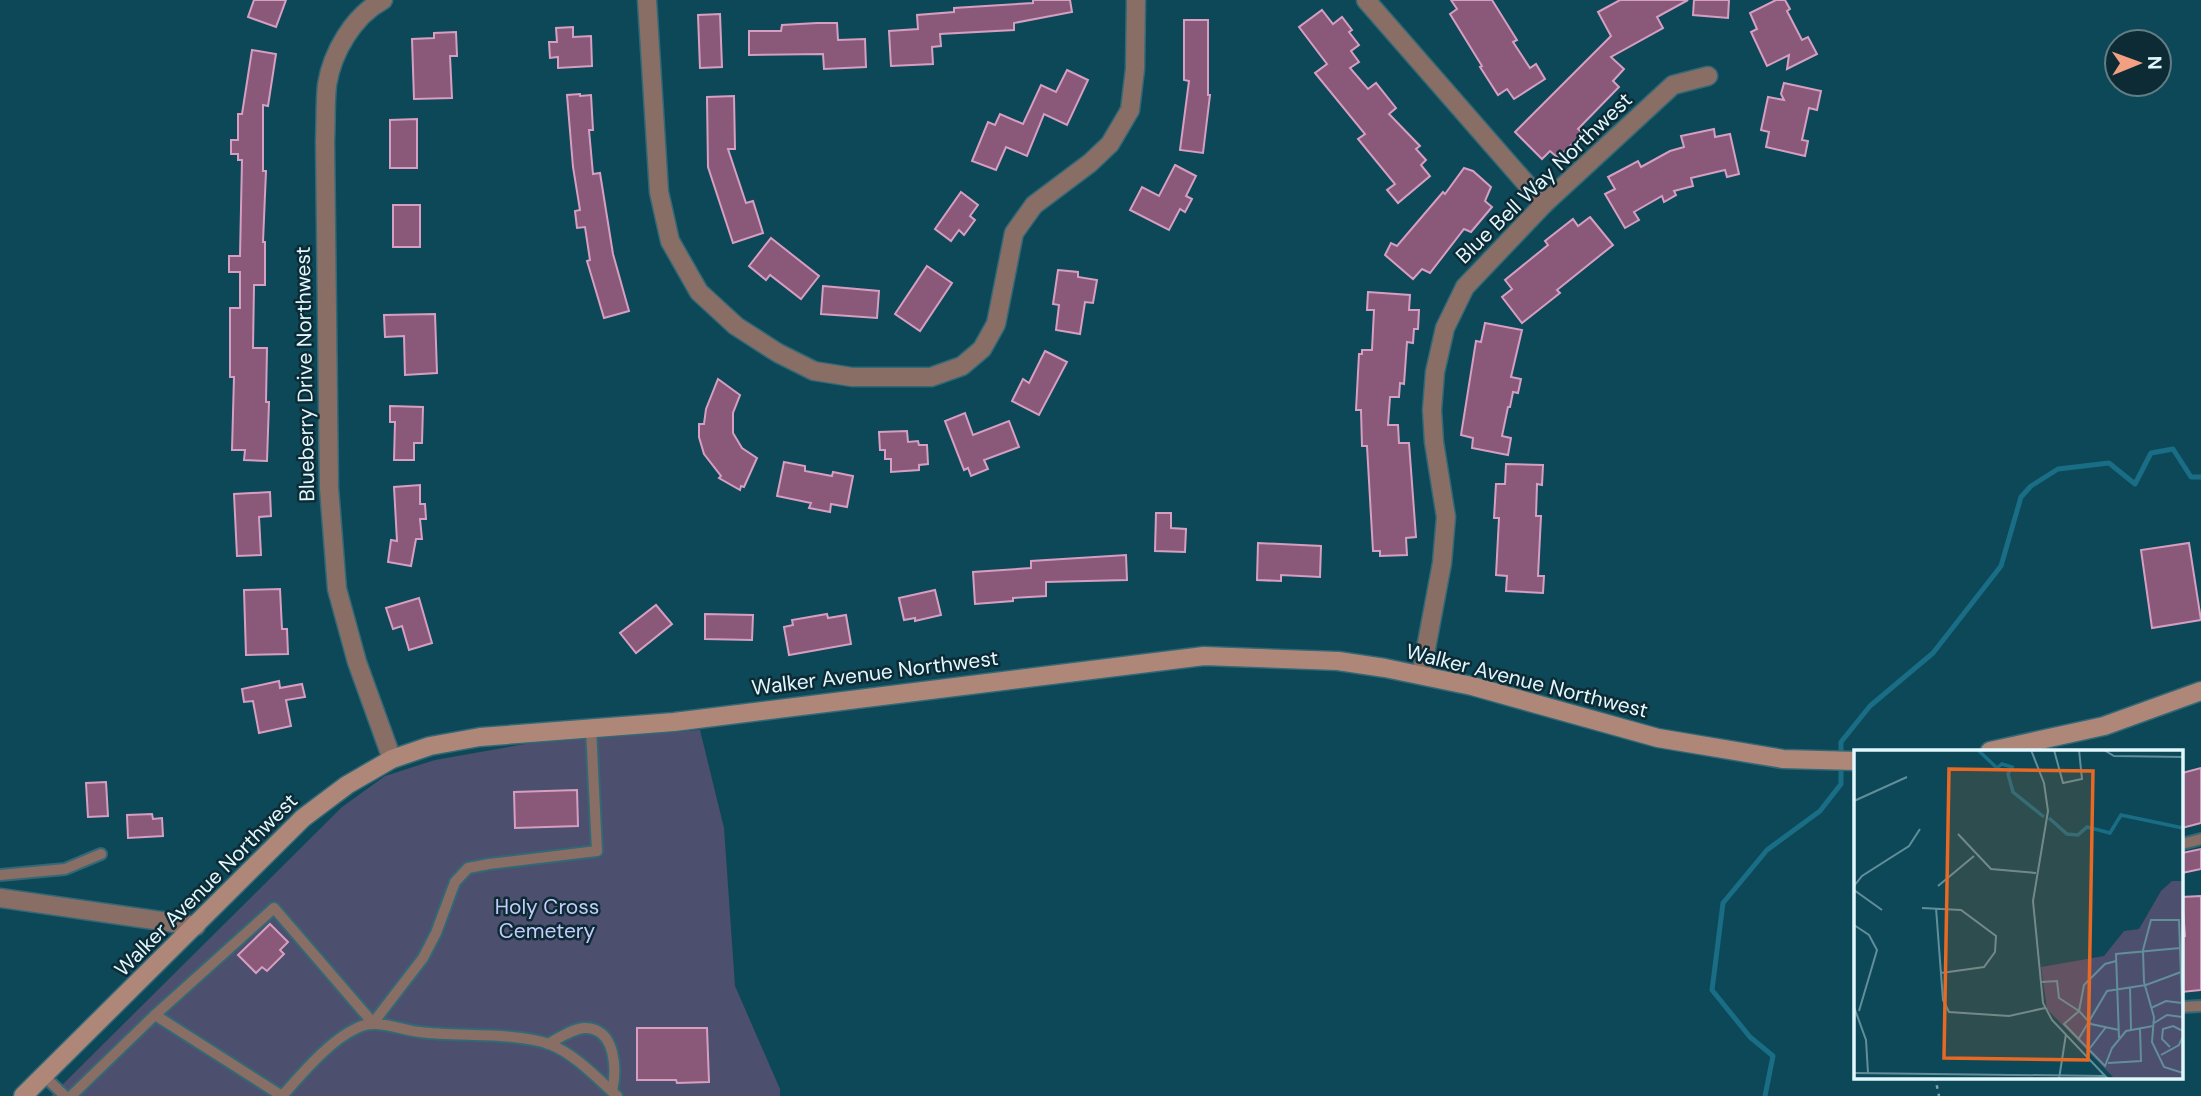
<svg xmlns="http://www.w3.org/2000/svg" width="2201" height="1096" font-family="'DM Sans',sans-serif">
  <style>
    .green { fill: #4d4f6e }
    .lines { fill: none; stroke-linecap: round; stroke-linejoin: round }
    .stream { stroke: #196d84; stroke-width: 5 }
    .building { fill: #8a5878; stroke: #d69fc1; stroke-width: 2 }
    .service-casing { stroke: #336876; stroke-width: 14 }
    .minor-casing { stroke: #336876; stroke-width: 21 }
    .tertiary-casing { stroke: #336876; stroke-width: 21 }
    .secondary-casing { stroke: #336876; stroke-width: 21 }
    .path { stroke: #7da4af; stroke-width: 2.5; stroke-dasharray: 3.5 5; stroke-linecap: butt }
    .service { stroke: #886e65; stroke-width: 10 }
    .minor { stroke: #886e65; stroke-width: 18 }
    .tertiary { stroke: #886e65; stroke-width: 18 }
    .secondary { stroke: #af8778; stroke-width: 18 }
    .labels { text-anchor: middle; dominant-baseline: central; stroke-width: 5; stroke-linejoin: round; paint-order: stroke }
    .street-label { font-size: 21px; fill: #e2f7fe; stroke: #0d2b35 }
    .park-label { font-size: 21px; fill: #c7cbfc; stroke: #0d2b35 }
    .inset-river { fill: none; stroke: #196d84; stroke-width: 3.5 }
    .inset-road { fill: none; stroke: #628e9a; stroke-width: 2 }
    .view { fill: #e76924; fill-opacity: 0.15; stroke: #e76924; stroke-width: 3.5 }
    .inset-edge { fill: none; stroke: #e2f7fe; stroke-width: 3.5 }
  </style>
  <rect width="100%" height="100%" fill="#0d4858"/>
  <polygon class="green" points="700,730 724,828 735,986 780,1089 780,1096 51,1096 342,807 385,776 435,760 536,742"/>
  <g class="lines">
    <polyline class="stream" points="1765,1096 1773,1056 1750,1037 1712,990 1723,903 1767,850 1820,811 1841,784 1841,742 1870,706 1933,653 2001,566 2021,497 2031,486 2058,469 2109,463 2135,484 2151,453 2173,449 2191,477 2201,477"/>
  </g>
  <g class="building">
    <polygon points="254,0 286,0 276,27 248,17"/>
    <polygon points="1033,0 1070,0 1072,12 1014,23 1014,30 940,34 941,46 932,47 933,64 891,66 889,31 918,29 917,15 954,12 954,8 1033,3"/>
    <polygon points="1451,0 1492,0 1517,40 1513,42 1530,68 1536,64 1545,79 1514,99 1507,89 1498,95 1480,67 1482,66 1450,14 1457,9"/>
    <polygon points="1620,0 1688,0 1657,17 1663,28 1611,57 1624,69 1613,81 1619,87 1578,129 1583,133 1558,158 1550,151 1542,159 1515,132 1611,36 1598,12"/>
    <polygon points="1694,0 1729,0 1728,18 1693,15"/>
    <polygon points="1776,0 1785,0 1790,9 1787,11 1802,40 1808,37 1817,54 1787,69 1789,55 1767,66 1751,32 1757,29 1750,13"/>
    <polygon points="1322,10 1333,24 1342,17 1352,30 1349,32 1359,45 1351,51 1359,62 1350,68 1368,89 1376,83 1396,108 1389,114 1420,146 1416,149 1426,160 1421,165 1430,176 1398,203 1387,190 1395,184 1358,139 1365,134 1315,73 1327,64 1299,27"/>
    <polygon points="720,14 722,67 700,68 698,15"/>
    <polygon points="1184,20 1208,20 1208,95 1210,95 1203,153 1180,150 1189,81 1184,80"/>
    <polygon points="817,23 837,23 838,40 865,39 866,67 824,69 823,54 749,55 749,31 781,31 782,25"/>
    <polygon points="573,27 573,37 591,36 592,66 558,68 558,57 550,58 549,42 557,42 556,28"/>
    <polygon points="456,32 457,56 450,56 452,98 414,99 412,39 434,38 434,33"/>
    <polygon points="252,50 276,54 268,106 263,105 263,171 266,171 263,242 265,242 265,285 254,285 253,348 267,348 266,402 269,402 267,461 244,460 245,450 232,450 234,377 230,377 230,308 240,308 240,272 229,272 229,256 240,256 242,160 238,160 238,154 231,154 231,140 238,140 238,114 242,114"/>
    <polygon points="1067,70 1088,80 1067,125 1044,114 1027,156 1006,147 996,170 972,161 988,122 995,125 1000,114 1023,124 1041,85 1056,92"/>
    <polygon points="1784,83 1821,91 1817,110 1809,108 1802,140 1808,141 1805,156 1766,147 1769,132 1761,130 1768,97 1784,100 1781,94"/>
    <polygon points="580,94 580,96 591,95 593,130 589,130 593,174 600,173 613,254 629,311 604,318 587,261 590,260 585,227 577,228 575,211 580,210 573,167 567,95"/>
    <polygon points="734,96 735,149 728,149 746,203 753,201 763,233 733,243 708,167 707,97"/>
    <polygon points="417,119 417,168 390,168 390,120"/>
    <polygon points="1714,129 1715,137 1730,134 1739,174 1727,177 1725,170 1691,178 1693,186 1674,191 1676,195 1664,202 1662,196 1634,212 1639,220 1625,228 1605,194 1615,189 1608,177 1638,161 1641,167 1670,151 1684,147 1681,136"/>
    <polygon points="1175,165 1196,176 1186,196 1192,199 1185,212 1180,209 1169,230 1130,210 1142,187 1159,196"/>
    <polygon points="1464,168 1473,171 1491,187 1485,201 1492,207 1471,232 1464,229 1430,273 1422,269 1413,279 1385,255 1391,243 1397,246 1443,192 1445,194"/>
    <polygon points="961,192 978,205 970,216 975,220 964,235 959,230 951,241 935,229"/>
    <rect x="393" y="205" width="27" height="42"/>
    <polygon points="1590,217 1613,245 1557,290 1560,293 1522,323 1502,297 1512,289 1505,280 1548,245 1545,241 1573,219 1578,226"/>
    <polygon points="771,238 819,276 801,299 770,275 766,280 749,266"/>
    <polygon points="927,266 952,283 920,331 895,314"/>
    <polygon points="1058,270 1078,272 1078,277 1097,280 1093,303 1085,302 1080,334 1056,330 1059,305 1053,304"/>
    <polygon points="823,286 879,291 877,318 821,314"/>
    <polygon points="1368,292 1410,295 1409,310 1419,310 1418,329 1414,329 1413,343 1407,342 1404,384 1400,383 1399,397 1390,397 1388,425 1398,425 1399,443 1409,443 1416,537 1406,538 1407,555 1380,556 1380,551 1373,551 1367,446 1362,446 1361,410 1356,410 1359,354 1362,354 1362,350 1372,350 1374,310 1367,310"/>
    <polygon points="435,314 437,373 405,375 404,336 385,337 384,315"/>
    <polygon points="1485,323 1522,330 1511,377 1521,379 1518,393 1513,392 1510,407 1508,407 1502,436 1511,438 1508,455 1472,448 1473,438 1461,435 1476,341 1481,342"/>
    <polygon points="1045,351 1067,362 1039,415 1012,401 1023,379 1029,383"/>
    <polygon points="718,379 740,395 733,413 733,433 742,448 757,458 744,487 741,486 740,490 719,478 721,476 704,454 699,437 699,424 704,424 706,409"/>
    <polygon points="390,406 423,407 422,443 414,443 414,460 394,460 395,422 390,422"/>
    <polygon points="965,413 973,435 1009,421 1019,447 984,460 988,469 971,476 968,468 964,470 945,421"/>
    <polygon points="907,431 908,442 918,441 919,445 927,445 928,464 919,465 919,470 891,472 891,459 885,459 885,450 880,450 879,432"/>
    <polygon points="784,462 805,466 805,471 832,476 833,472 853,476 847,507 831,504 830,512 809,508 811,503 777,496"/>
    <polygon points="1506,464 1543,465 1542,485 1537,484 1536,516 1541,516 1538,576 1544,576 1543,593 1506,591 1507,576 1496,575 1499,518 1494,518 1496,484 1505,484"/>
    <polygon points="420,485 420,504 425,504 426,519 420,519 422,539 416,539 411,566 388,562 391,540 397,541 394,487"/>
    <polygon points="270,492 271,516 259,517 261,555 237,556 234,494"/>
    <polygon points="1156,513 1171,513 1171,528 1186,529 1185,552 1155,551"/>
    <polygon points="1258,543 1321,546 1320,577 1281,575 1281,581 1257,580"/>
    <polygon points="2189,543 2201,620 2152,628 2141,550"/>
    <polygon points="1126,555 1127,580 1046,582 1046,596 1013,598 1013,601 975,604 973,572 1031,568 1031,561"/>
    <polygon points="280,589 282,629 287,629 288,654 246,655 244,590"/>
    <polygon points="935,590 941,615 915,621 915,618 904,620 899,598"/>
    <polygon points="419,598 432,643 409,650 402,626 393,629 386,608"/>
    <polygon points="656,605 672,624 636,653 620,633"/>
    <polygon points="705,614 753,615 752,640 705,639"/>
    <polygon points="827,614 828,618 846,615 851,644 789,655 784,627 793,625 792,620"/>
    <polygon points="279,681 280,688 302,684 305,697 286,700 291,726 259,733 253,701 244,702 242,689"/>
    <polygon points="2201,768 2201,823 2182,828 2182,773"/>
    <polygon points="106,782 108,816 88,817 86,783"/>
    <polygon points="577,790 578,826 515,828 514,792"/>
    <polygon points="152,814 153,819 162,818 163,836 128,838 127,815"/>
    <polygon points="2201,849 2201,869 2182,873 2182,853"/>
    <polygon points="2201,896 2201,990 2182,992 2182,937 2185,936 2182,897"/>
    <polygon points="270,924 288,942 280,950 284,954 267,971 262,967 256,973 238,955"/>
    <polygon points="637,1028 707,1028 709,1082 677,1083 676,1080 637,1080"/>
  </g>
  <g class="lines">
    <g class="service-casing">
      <g id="service">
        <polyline points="2182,844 2201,839"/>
        <polyline points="0,875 65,869 101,854"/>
        <polyline points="2182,1007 2201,1006"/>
        <path d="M155 1015 282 1096C302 1074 330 1040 357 1028 377 1018 400 1030 420 1032 457 1037 516 1032 549 1044 575 1054 597 1078 617 1096"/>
        <path d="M548 1044C559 1038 572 1029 584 1028 616 1027 617 1070 612 1091"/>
        <polyline points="44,1076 65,1096"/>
        <polyline points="71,1096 155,1015 274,908 373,1023 423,958 436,933 455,882 468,868 489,864 597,851 591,728"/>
      </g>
    </g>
    <g class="minor-casing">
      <g id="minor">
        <path d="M383 0C353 16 332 53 327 85 325 103 326 123 325 141L329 488 337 589 357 662 392 759"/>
        <polyline points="647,0 659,192 670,241 699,292 736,326 778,353 814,371 852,377 931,377 962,366 982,349 996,324 1014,233 1034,205 1090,163 1110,144 1130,110 1135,69 1136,0"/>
        <polyline points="1366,0 1544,204"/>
        <polyline points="1421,675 1442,563 1446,517 1434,442 1432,410 1435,372 1445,328 1465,287 1544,204 1673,85 1708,76"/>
      </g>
    </g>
    <g class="tertiary-casing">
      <polyline id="tertiary" points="0,898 196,926"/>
    </g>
    <g class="secondary-casing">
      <g id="secondary">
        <polyline points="1990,751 2104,726 2201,691"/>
        <polyline points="23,1096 303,818 347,785 392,759 430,746 480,737 674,722 1204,656 1338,661 1385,668 1472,686 1658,738 1783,759 1856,761"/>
      </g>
    </g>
    <polyline class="path" points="1935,1077 1939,1096"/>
    <use href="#service" class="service"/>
    <use href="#minor" class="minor"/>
    <use href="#tertiary" class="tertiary"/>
    <use href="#secondary" class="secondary"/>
  </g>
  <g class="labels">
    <g class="street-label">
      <text transform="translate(1544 178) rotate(-44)">Blue Bell Way Northwest</text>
      <text transform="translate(305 374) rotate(-91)">Blueberry Drive Northwest</text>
      <text transform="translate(875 673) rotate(-7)">Walker Avenue Northwest</text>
      <text transform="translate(1527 681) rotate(14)">Walker Avenue Northwest</text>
      <text transform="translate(206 885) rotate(-45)">Walker Avenue Northwest</text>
    </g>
    <g class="park-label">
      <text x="547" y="907">Holy Cross<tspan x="547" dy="24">Cemetery</tspan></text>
    </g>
  </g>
  <g transform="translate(1854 750)">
    <rect width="329" height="329" fill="#0d4858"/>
    <path d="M318 131H329V327H259L193 259 187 217 250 206 270 181 285 179 307 141Z" fill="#4d4f6e"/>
    <path class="inset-river" d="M124 0 143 18 148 14 158 17 154 24 159 42 190 67M195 68 213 84 224 85 233 77 256 83 267 65 329 78"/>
    <path class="inset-road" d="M177 0 190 33 194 61 179 151 189 253 198 270 254 329M200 0 209 33 228 29 225 0M250 0 260 6 329 7M0 51 53 27M104 84 137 119 182 123M0 136 8 126 55 96 66 79M84 136 120 106M0 140 28 160M68 158 107 160 142 186 141 202 130 217 87 223M82 158 89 250 95 262 155 266 191 258M0 175 15 185 23 200 5 261M262 211 251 214 230 235 225 261 237 274 265 280M187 232 203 231 205 248 225 261 210 274 251 316 258 298 272 281 299 276M276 237 277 279M0 257 12 290 14 323M297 258 312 251 328 253M300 273 313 265 328 267M329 283 325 170H297L289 200 290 232 300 267 298 292 310 317 329 323M265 288 262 204 326 198M224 290 253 241 292 235 327 222M316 297 308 289 309 279 319 276 329 281M233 302 252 277M307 305 325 295 329 286M254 313 287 311 286 279M0 323 252 326M205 329 212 284"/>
    <path class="view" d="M95 19 239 21 234 310 90 308Z"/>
    <rect width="329" height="329" class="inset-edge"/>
  </g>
  <g transform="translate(2138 63) rotate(89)"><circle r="33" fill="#0d2b35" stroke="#627d85" stroke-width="2"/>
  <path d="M0-5L12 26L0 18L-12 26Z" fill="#f2a081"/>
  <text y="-10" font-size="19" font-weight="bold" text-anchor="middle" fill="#e2f7fe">N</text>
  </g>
</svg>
